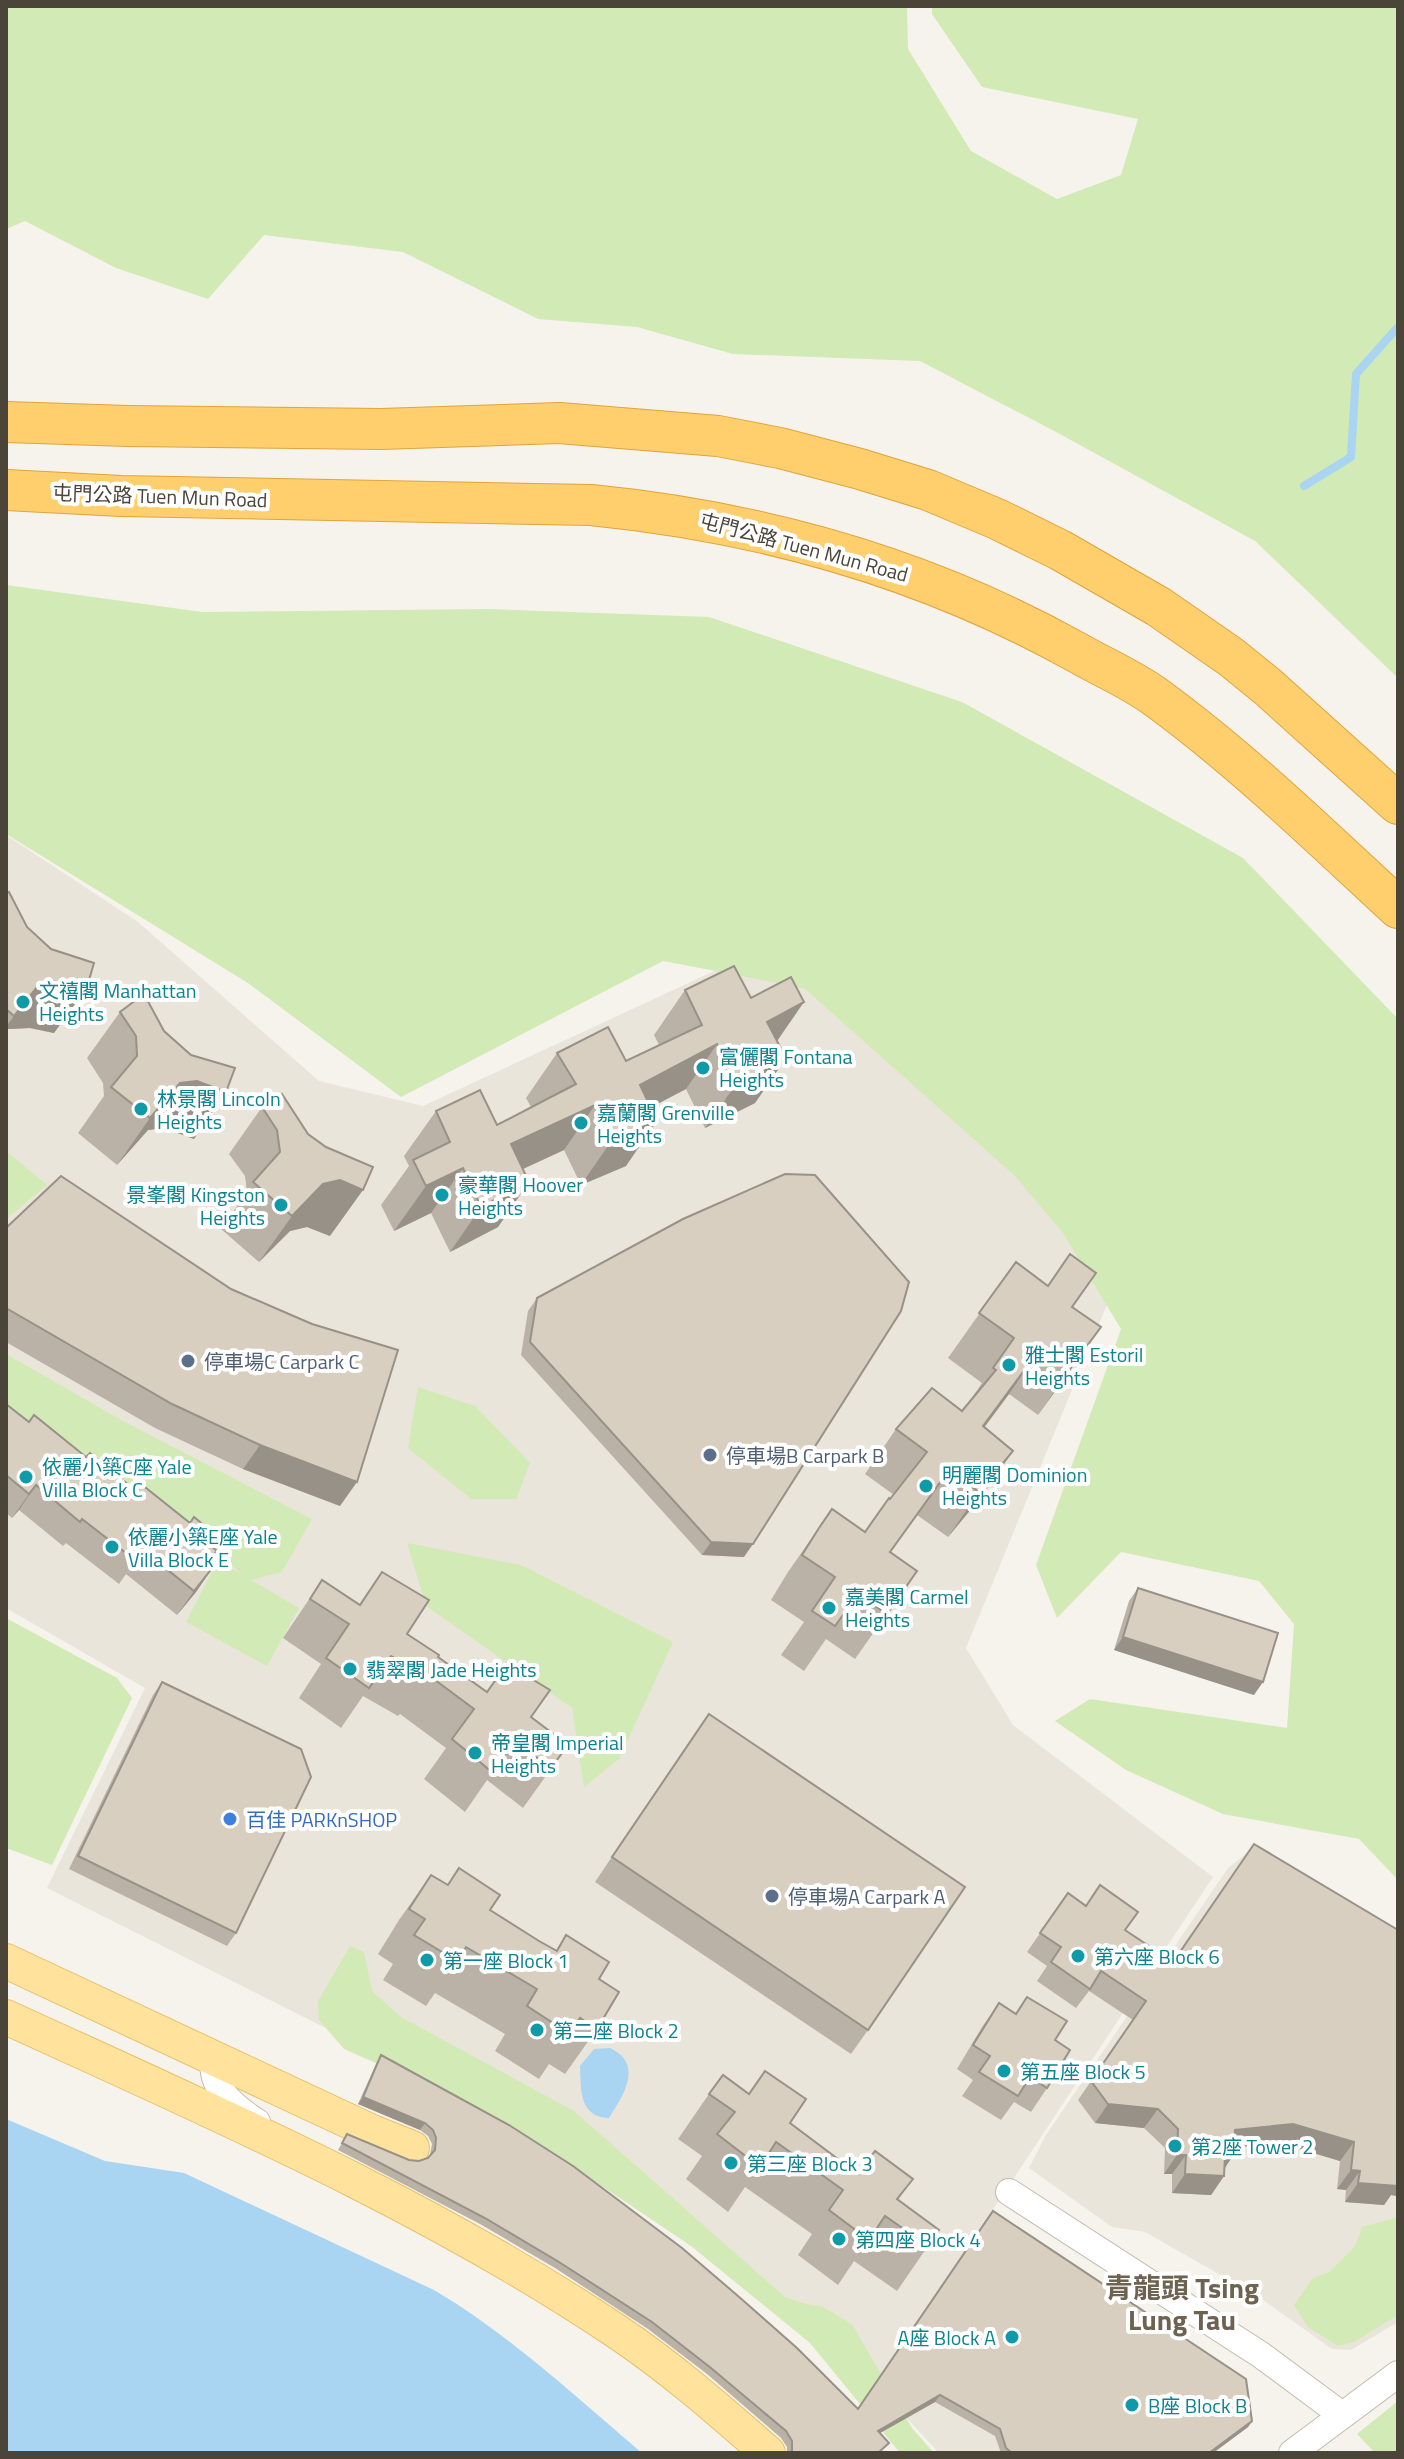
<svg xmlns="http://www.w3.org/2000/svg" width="1404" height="2459" font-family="'Titillium Web','Noto Sans TC',sans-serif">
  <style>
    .residential { fill: #eae5da }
    .green { fill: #d2eab5 }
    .water { fill: #a9d4f2 }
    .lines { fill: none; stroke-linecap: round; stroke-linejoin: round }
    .stream { stroke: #a9d4f2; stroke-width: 8 }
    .minor-casing { stroke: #c2bbae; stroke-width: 28 }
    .major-casing { stroke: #e6c16a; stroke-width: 36 }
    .highway-casing { stroke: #e0a43c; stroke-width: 42 }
    .minor { stroke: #fff; stroke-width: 26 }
    .major { stroke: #ffe39c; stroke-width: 34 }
    .highway { stroke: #ffcf6e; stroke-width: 40 }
    .wall { fill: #bab2a6 }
    .shaded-wall { fill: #979187 }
    .building { fill: #d8cfc1; stroke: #979187; stroke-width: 2 }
    .culture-dot { fill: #0f9aa8; stroke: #fff; stroke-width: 3 }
    .service-dot { fill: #5c6f8a; stroke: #fff; stroke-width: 3 }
    .shop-dot { fill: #3f7fe0; stroke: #fff; stroke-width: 3 }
    .labels { text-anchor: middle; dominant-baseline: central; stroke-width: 8; stroke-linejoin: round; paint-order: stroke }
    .street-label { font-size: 20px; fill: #4b4439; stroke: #fff }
    .culture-label { font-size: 20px; fill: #0d838f; stroke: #fff; text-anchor: start }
    .service-label { font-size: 20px; fill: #4e5e75; stroke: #fff; text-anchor: start }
    .shop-label { font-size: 20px; fill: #366cbe; stroke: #fff; text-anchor: start }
    .district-label { font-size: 28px; font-weight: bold; fill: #6e6250; stroke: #fff }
  </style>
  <rect width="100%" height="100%" fill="#f6f3ec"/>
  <g class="residential">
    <polygon points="6,835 138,922 319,1081 423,1106 777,942 1138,1229 966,1648 1013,1725 1213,1877 988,2217 1241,2385 1248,2427 1213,2453 939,2453 876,2385 804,2323 521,2126 47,1888 145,1688 6,1608"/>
    <polygon points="1252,1849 1398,1935 1398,2322 1351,2350 1332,2349 1256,2295 1145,2232 1112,2227 1029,2168 1046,2135 1228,1868"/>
  </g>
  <g class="green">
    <polygon points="6,6 907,6 908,49 971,151 1057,199 1121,175 1138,119 982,87 932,14 932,6 1398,6 1398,678 1255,541 1058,433 920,361 733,354 637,327 538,319 403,252 264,235 208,299 116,268 25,221 6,229"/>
    <polygon points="6,585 202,612 488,609 709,617 962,702 1243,858 1398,1019 1398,1880 1359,1839 1223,1814 1126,1770 1055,1721 1090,1699 1287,1728 1294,1624 1259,1581 1121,1552 1057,1618 1036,1565 1121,1329 1063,1233 1015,1176 804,988 663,961 401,1097 248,983 6,834"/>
    <polygon points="6,1151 47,1185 6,1219"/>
    <polygon points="6,1354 123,1421 312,1519 282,1572 251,1580 299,1608 267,1666 186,1622 217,1562 242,1574 186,1529 6,1415"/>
    <polygon points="418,1387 475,1406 530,1463 516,1499 471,1499 408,1448"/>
    <polygon points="407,1543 521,1565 673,1642 619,1759 584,1787 572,1708 426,1606"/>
    <polygon points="6,1618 117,1678 132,1698 52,1865 6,1848"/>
    <polygon points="350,1946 364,1952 372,1991 401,2017 574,2111 785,2297 806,2304 821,2306 852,2324 912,2428 934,2453 900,2453 810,2343 691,2246 578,2170 417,2081 344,2049 319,2020 318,2001"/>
    <polygon points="1398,2217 1398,2315 1354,2342 1338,2346 1308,2327 1294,2305 1313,2278 1329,2272 1355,2246 1362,2227"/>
    <polygon points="1398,2401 1398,2453 1375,2453 1357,2434"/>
  </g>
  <g class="water">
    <path d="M610 2048C644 2064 624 2095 609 2118 579 2117 581 2090 580 2066L594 2049Z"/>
    <path d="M6 2119 105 2161 184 2173 434 2290C510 2335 575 2396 642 2453H6Z"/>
  </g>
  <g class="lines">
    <polyline class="stream" points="1304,486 1351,457 1356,374 1398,327"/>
    <g class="minor-casing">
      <g id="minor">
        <path d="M214 2057C209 2088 234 2107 257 2122"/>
        <polyline points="1009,2192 1261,2355 1342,2415"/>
        <polyline points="1292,2453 1398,2374"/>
      </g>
    </g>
    <g class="major-casing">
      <g id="major">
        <polyline points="6,1961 372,2132 412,2148"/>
        <path d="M6 2017C213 2112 427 2204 616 2331 670 2367 720 2411 768 2453"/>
      </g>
    </g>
    <g class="highway-casing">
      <g id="highway">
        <polyline points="6,422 128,426 381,429 559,423 718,436 780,448 860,469 928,490 997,519 1060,550 1159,607 1231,657 1268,687 1398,804"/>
        <path d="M6 490 121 496 591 505C763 522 926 568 1078 653 1104 668 1133 680 1157 698 1243 761 1320 836 1398 908"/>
      </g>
    </g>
    <use href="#minor" class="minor"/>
    <use href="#major" class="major"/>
    <use href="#highway" class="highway"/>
  </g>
  <g class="wall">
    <polygon points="6,894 27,927 87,987 54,1033 30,1028 8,1029 6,1032"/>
    <polygon points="685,990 751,998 777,1041 786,1058 755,1103 705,1128 686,1089 651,1107 626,1166 581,1185 564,1150 523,1169 529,1182 498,1227 450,1252 431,1213 394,1231 381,1205 409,1166 404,1156 436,1111 497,1125 531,1107 526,1098 557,1053 626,1061 659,1045 654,1035"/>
    <polygon points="120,1012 164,1031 226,1092 194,1139 164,1128 148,1130 117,1165 78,1133 104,1096 103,1083 87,1058"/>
    <polygon points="262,1107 308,1134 330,1236 307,1227 290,1231 259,1262 221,1229 247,1192 245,1176 229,1154"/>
    <polygon points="6,1228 340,1506 243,1469 155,1428 6,1342"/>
    <polygon points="1016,1262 1048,1286 1096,1273 1073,1307 1069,1372 1038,1415 1009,1394 984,1427 982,1496 948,1537 917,1515 890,1553 917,1571 855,1659 826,1639 804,1671 781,1655 804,1622 771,1600 788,1572 832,1509 865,1532 894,1495 865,1474 896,1429 962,1411 965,1408 982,1383 948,1358"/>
    <polygon points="537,1298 744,1557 702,1555 521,1355 528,1311"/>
    <polygon points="6,1404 29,1422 86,1457 136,1491 217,1551 208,1563 213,1567 196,1592 177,1615 126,1574 119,1584 66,1543 63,1546 19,1510 12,1518 6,1513"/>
    <polygon points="322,1580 407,1634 487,1692 531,1717 568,1745 523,1808 487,1780 465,1812 424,1779 446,1748 400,1714 398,1716 363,1696 341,1728 299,1698 321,1664 283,1638"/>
    <polygon points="1138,1588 1254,1695 1114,1650 1129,1601"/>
    <polygon points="162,1682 236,1933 227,1946 69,1869 153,1695"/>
    <polygon points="692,1738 868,2030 851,2054 595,1882"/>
    <polygon points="459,1868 490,1910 539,1941 556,1950 566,1935 599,1979 597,2029 565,2074 549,2064 539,2079 495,2051 505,2034 435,1993 426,2006 383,1980 393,1964 378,1954 399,1920 431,1875 447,1885"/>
    <polygon points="1068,1893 1172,1962 1398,1930 1397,2196 1391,2195 1384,2205 1345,2202 1346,2190 1337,2189 1340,2161 1280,2143 1234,2148 1224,2170 1224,2176 1211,2195 1172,2193 1172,2174 1164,2174 1165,2148 1144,2128 1095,2123 1078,2100 1133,2020 1089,1991 1076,2008 1037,1981 1047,1966 1027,1952"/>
    <polygon points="999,2003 1055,2040 1047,2088 1031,2112 1014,2102 1001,2120 962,2096 973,2080 957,2069 982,2027"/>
    <polygon points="381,2055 857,2409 993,2211 1252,2421 1248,2427 1213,2453 1001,2453 995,2436 935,2402 880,2433 889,2443 880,2453 787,2453 787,2447 781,2438 707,2374 648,2329 555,2268 480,2224 338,2150 347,2134 409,2160 419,2161 428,2158 430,2155 432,2144 428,2136 420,2130 358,2104 377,2062"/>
    <polygon points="709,2094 790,2123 858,2174 913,2179 898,2200 939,2230 897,2291 854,2261 838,2285 798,2255 812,2234 745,2187 728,2212 686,2179 702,2156 678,2139"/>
  </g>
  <g class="shaded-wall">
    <polygon points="63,981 87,987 54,1033 30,1028 8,1029 6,1032 6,1027 14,1016 41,982"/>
    <polygon points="804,1002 773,1047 767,1022"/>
    <polygon points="717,1044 686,1089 608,1130 640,1085"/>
    <polygon points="786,1058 755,1103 705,1128 737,1083"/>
    <polygon points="197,1081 226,1092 194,1139 164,1128 148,1130 117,1165 150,1118 180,1083"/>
    <polygon points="595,1105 564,1150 479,1189 511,1144"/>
    <polygon points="657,1121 626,1166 581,1185 612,1140"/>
    <polygon points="463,1168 431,1213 394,1231 426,1186"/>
    <polygon points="340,1180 363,1190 330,1236 307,1227 290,1231 259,1262 292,1216 323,1184"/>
    <polygon points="529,1182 498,1227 450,1252 481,1207"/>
    <polygon points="1101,1327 1069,1372 1038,1415 1069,1370"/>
    <polygon points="1040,1349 1009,1394 952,1471 983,1426"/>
    <polygon points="260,1445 357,1482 340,1506 243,1469"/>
    <polygon points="1013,1451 982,1496 948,1537 979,1492"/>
    <polygon points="36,1485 19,1510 12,1518 29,1494"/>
    <polygon points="711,1542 753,1544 744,1557 702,1555"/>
    <polygon points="213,1567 196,1592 177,1615 194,1591"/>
    <polygon points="1123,1637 1263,1682 1254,1695 1114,1650"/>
    <polygon points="363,2097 425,2123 420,2130 358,2104"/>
    <polygon points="1108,2104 1158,2109 1144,2128 1095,2123"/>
    <polygon points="1293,2124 1354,2142 1340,2161 1280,2143 1221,2149 1235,2130"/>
    <polygon points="1177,2155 1186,2155 1172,2174 1164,2174"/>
    <polygon points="1225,2156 1233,2156 1220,2175"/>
    <polygon points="1351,2170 1360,2171 1346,2190 1337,2189"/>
    <polygon points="1185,2174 1224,2176 1211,2195 1172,2193"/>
    <polygon points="1398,2176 1398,2195 1397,2196 1391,2195 1384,2205 1345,2202 1358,2183"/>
    <polygon points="940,2395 935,2402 873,2437 878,2431"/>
    <polygon points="1252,2421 1248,2427 1213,2453 1209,2453"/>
  </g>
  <g class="building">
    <polygon points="9,892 27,927 51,949 94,963 87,987 63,981 41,982 14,1016 6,1009 6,894"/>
    <polygon points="734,966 751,998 791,977 804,1002 767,1022 786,1058 737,1083 717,1044 640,1085 657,1121 612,1140 595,1105 511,1144 529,1182 481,1207 463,1168 426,1186 413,1160 450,1142 436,1111 480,1090 497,1125 576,1084 557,1053 608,1027 626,1061 702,1025 685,990"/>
    <polygon points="144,994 164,1031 191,1055 235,1068 226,1092 197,1081 180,1083 150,1118 111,1087 137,1056 136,1036 120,1012"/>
    <polygon points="282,1094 308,1134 326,1147 373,1167 363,1190 340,1180 323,1184 292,1216 253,1182 280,1152 277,1130 262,1107"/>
    <polygon points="785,1174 815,1175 909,1282 901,1311 753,1544 711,1542 530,1342 537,1298 683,1219"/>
    <polygon points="61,1176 231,1289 312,1324 398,1350 357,1482 260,1445 172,1404 6,1308 6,1228"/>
    <polygon points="1070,1254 1096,1273 1072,1307 1101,1327 1069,1370 1040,1349 983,1426 1013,1451 979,1492 949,1470 890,1552 917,1571 887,1614 858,1594 835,1626 812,1611 835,1577 802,1555 819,1528 832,1509 865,1532 889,1498 890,1499 927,1452 896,1429 932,1388 962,1411 996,1370 993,1368 1014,1338 979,1313 1016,1262 1048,1286"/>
    <polygon points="6,1404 29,1422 34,1415 86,1457 90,1453 136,1491 141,1484 190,1523 194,1517 217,1536 210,1545 217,1551 207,1562 213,1567 194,1591 143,1550 135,1560 82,1519 80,1522 36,1485 29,1494 6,1475"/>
    <polygon points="382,1572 429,1600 407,1634 439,1655 438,1657 487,1692 507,1664 550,1690 531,1717 568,1745 551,1768 515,1741 492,1772 452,1739 474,1709 427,1674 426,1676 391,1656 369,1688 326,1658 349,1624 310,1599 322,1580 360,1605"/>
    <polygon points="1138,1588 1278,1633 1263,1682 1123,1637"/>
    <polygon points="162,1682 301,1749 311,1777 236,1933 78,1856"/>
    <polygon points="709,1714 965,1887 868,2030 612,1857"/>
    <polygon points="1254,1844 1398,1930 1398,2186 1358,2183 1360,2171 1351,2170 1354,2142 1293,2124 1235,2130 1233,2156 1225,2156 1224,2176 1185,2174 1186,2155 1177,2155 1178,2129 1158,2109 1108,2104 1091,2081 1146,2001 1101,1971 1090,1989 1051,1962 1061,1947 1040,1933 1068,1893 1086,1906 1100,1885 1138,1912 1125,1930 1173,1962"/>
    <polygon points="459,1868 500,1895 490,1910 539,1941 557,1951 566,1935 609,1962 599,1979 619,1992 597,2029 580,2018 570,2034 527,2006 537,1989 466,1947 457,1961 414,1935 425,1919 409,1909 431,1875 448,1885"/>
    <polygon points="1027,1997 1067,2021 1055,2040 1070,2050 1047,2088 1030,2077 1018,2096 979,2072 990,2056 973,2045 999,2003 1016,2014"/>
    <polygon points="381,2055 509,2125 573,2166 682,2248 738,2296 797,2348 858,2409 993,2211 1246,2379 1252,2421 1209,2453 1012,2453 1006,2448 1000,2429 940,2395 878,2431 889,2443 878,2453 794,2453 792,2451 792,2441 786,2431 711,2368 652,2322 559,2262 485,2218 342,2143 347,2134 409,2160 419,2161 428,2158 435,2150 436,2138 433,2130 425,2123 363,2097"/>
    <polygon points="765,2071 806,2099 790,2123 858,2174 875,2151 913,2179 897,2199 939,2230 928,2246 885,2216 869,2240 829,2210 843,2190 776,2142 760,2167 717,2134 735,2112 709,2094 723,2075 749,2094"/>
  </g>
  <g class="culture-dot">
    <circle cx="23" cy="1002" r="8"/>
    <circle cx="703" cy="1068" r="8"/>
    <circle cx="141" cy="1109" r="8"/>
    <circle cx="581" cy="1123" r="8"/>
    <circle cx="442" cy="1195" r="8"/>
    <circle cx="281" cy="1205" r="8"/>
    <circle cx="1009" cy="1365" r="8"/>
    <circle cx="26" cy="1477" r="8"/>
    <circle cx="926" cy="1486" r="8"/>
    <circle cx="112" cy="1547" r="8"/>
    <circle cx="829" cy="1608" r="8"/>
    <circle cx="350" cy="1669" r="8"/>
    <circle cx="475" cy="1753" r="8"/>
    <circle cx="1078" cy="1956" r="8"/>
    <circle cx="427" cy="1960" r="8"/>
    <circle cx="537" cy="2030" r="8"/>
    <circle cx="1004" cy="2071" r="8"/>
    <circle cx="1175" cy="2146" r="8"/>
    <circle cx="731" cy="2163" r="8"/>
    <circle cx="839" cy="2239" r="8"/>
    <circle cx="1012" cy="2337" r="8"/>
    <circle cx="1132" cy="2405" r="8"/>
  </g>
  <g class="service-dot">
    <circle cx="188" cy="1361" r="8"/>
    <circle cx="710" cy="1455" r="8"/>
    <circle cx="772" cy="1896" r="8"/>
  </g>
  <circle class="shop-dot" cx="230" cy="1819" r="8"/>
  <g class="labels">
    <g class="street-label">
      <text transform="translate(160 496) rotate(2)">屯門公路 Tuen Mun Road</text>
      <text transform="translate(804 547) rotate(15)">屯門公路 Tuen Mun Road</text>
    </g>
    <g class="culture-label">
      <text x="39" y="990">文禧閣 Manhattan<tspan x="39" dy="23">Heights</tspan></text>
      <text x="719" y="1056">富儷閣 Fontana<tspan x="719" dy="23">Heights</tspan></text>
      <text x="157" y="1098">林景閣 Lincoln<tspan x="157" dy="23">Heights</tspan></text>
      <text x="597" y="1112">嘉蘭閣 Grenville<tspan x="597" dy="23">Heights</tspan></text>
      <text x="458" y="1184">豪華閣 Hoover<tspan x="458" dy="23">Heights</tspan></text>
      <text x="265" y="1194" text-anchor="end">景峯閣 Kingston<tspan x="265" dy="23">Heights</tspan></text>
      <text x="1025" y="1354">雅士閣 Estoril<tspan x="1025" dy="23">Heights</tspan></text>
      <text x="42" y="1466">依麗小築C座 Yale<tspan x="42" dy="23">Villa Block C</tspan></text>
      <text x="942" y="1474">明麗閣 Dominion<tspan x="942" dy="23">Heights</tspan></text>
      <text x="128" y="1536">依麗小築E座 Yale<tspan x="128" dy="23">Villa Block E</tspan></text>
      <text x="845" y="1596">嘉美閣 Carmel<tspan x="845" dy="23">Heights</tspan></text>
      <text x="366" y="1669">翡翠閣 Jade Heights</text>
      <text x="491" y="1742">帝皇閣 Imperial<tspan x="491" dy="23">Heights</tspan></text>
      <text x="1094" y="1956">第六座 Block 6</text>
      <text x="443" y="1960">第一座 Block 1</text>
      <text x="553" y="2030">第二座 Block 2</text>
      <text x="1020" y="2071">第五座 Block 5</text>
      <text x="1191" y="2146">第2座 Tower 2</text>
      <text x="747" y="2163">第三座 Block 3</text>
      <text x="855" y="2239">第四座 Block 4</text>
      <text x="996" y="2337" text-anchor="end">A座 Block A</text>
      <text x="1148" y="2405">B座 Block B</text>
    </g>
    <g class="service-label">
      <text x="204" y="1361">停車場C Carpark C</text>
      <text x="726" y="1455">停車場B Carpark B</text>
      <text x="788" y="1896">停車場A Carpark A</text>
    </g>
    <g class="shop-label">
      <text x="246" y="1819">百佳 PARKnSHOP</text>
    </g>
    <g class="district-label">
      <text x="1182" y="2287">青龍頭 Tsing<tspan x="1182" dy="32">Lung Tau</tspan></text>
    </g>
  </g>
  <rect width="1404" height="2459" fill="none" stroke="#4b4439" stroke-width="16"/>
</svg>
